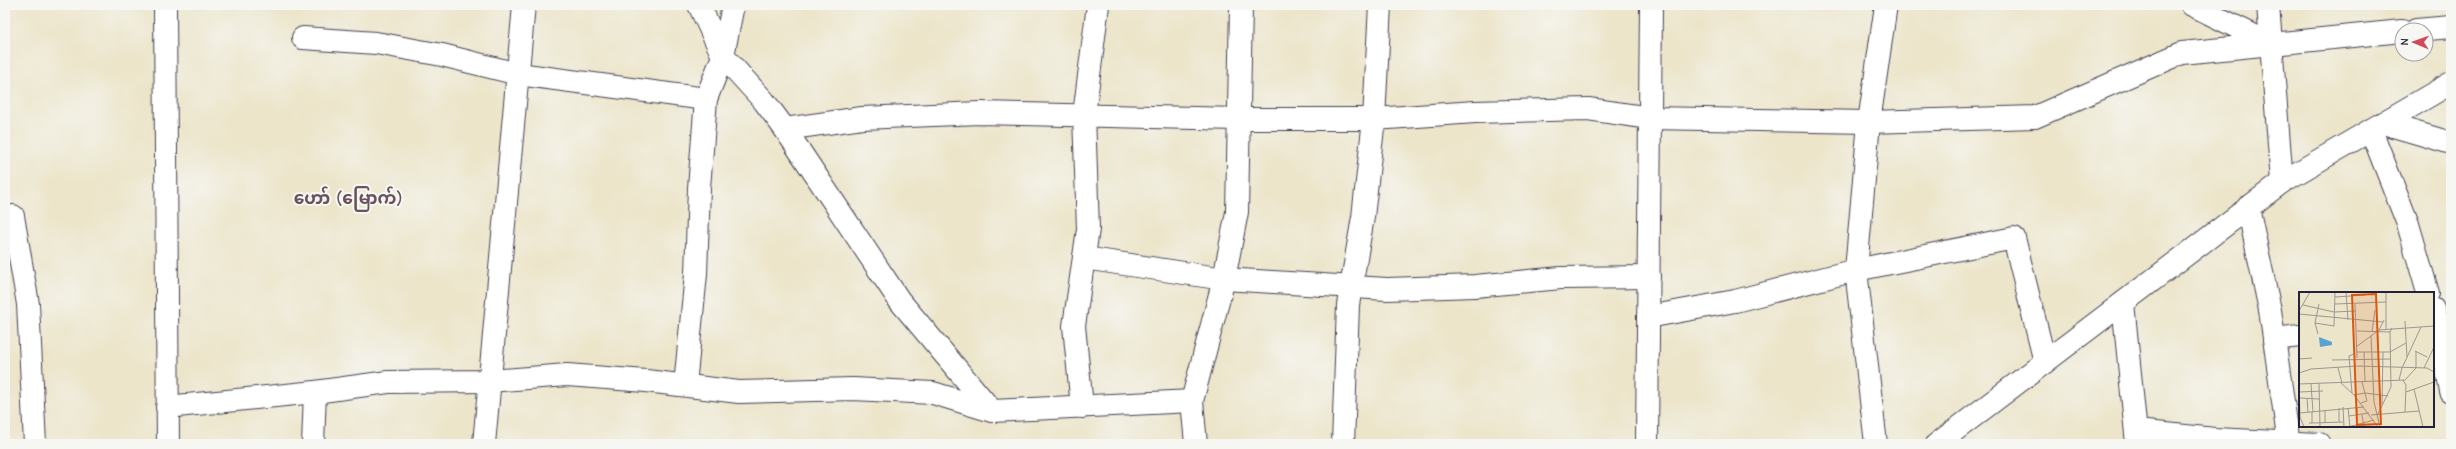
<svg xmlns="http://www.w3.org/2000/svg" width="2456" height="449" font-family="'Comic Neue','Noto Sans Myanmar',sans-serif">
  <style>
    .lines { fill: none; stroke-linecap: round; stroke-linejoin: round }
    .minor-casing { stroke: #403f50; stroke-width: 24 }
    .minor { stroke: #fff; stroke-width: 22 }
    .labels { text-anchor: middle; dominant-baseline: central; stroke-width: 4; stroke-linejoin: round; paint-order: stroke }
    .quarter-label { font-size: 17px; font-weight: bold; fill: #6a535e; stroke: #f6f6f2 }
    .inset-road { fill: none; stroke: #9b9791; stroke-width: 1 }
    .view { fill: #de560e; fill-opacity: 0.15; stroke: #de560e; stroke-width: 2 }
    .inset-edge { fill: none; stroke: #22223b; stroke-width: 2 }
  </style>
  <rect width="100%" height="100%" fill="#f6f6f2"/>
  <filter id="ink" filterUnits="userSpaceOnUse"><feTurbulence type="fractalNoise" baseFrequency=".025" numOctaves="2"/><feDisplacementMap in="SourceGraphic" scale="8" xChannelSelector="R" yChannelSelector="G"/><feConvolveMatrix kernelMatrix="1 2 1 2 8 2 1 2 1" color-interpolation-filters="sRGB"/></filter>
  <filter id="wash" filterUnits="userSpaceOnUse"><feTurbulence type="fractalNoise" baseFrequency=".012" numOctaves="4" result="noise"/><feDisplacementMap in="SourceGraphic" scale="16" xChannelSelector="R" yChannelSelector="G"/><feGaussianBlur stdDeviation="0.9" result="paint"/><feColorMatrix in="noise" values="0 0 0 0 0 0 0 0 0 0 0 0 0 0 0 0 0 1.4 0 .05"/><feComposite in="paint" operator="in"/></filter>
  <g filter="url(#wash)">
    <rect width="100%" height="100%" fill="#ece5ca"/>
  </g>
  <g filter="url(#ink)">
    <g class="lines">
      <g class="minor-casing">
        <g id="minor">
          <polyline points="165,5 168,444"/>
          <polyline points="699,5 723,56 764,101 785,129 899,300 992,411"/>
          <polyline points="2192,5 2271,44"/>
          <polyline points="2268,5 2282,182"/>
          <polyline points="2416,30 2451,27"/>
          <polyline points="303,38 376,43 442,55 518,74 706,99"/>
          <polyline points="2383,123 2451,143"/>
          <polyline points="785,129 862,118 980,113 1238,119 1374,119 1475,112 1588,109 1650,118 1869,122 2035,117 2182,53 2402,31"/>
          <polyline points="2371,130 2408,224 2428,293"/>
          <polyline points="2248,207 2270,310 2289,444"/>
          <polyline points="13,216 28,304 35,444"/>
          <polyline points="1084,258 1224,279 1387,289 1475,286 1561,278 1649,277"/>
          <polyline points="2123,303 2137,444"/>
          <polyline points="2433,309 2440,334 2451,392"/>
          <polyline points="1648,317 1735,301 1856,270 2014,238 2045,362"/>
          <polyline points="2274,339 2300,336"/>
          <polyline points="685,385 696,274 699,188 706,99 723,56 733,5"/>
          <polyline points="167,407 315,392 388,382 489,381 567,375 646,381 739,392 853,389 933,393 992,411 1192,401"/>
          <polyline points="1082,407 1074,326 1088,229 1084,115 1098,5"/>
          <polyline points="2136,431 2215,439 2319,444"/>
          <polyline points="313,444 315,392"/>
          <polyline points="484,444 524,5"/>
          <polyline points="1196,444 1192,401 1224,279 1237,212 1241,5"/>
          <polyline points="1343,444 1348,305 1363,217 1374,119 1380,5"/>
          <polyline points="1647,444 1651,5"/>
          <polyline points="1876,444 1856,270 1869,122 1886,5"/>
          <polyline points="1937,444 2282,182 2451,83"/>
        </g>
      </g>
      <use href="#minor" class="minor"/>
    </g>
  </g>
  <g class="labels">
    <g class="quarter-label">
      <text x="348" y="198">ဟော် (မြောက်)</text>
    </g>
  </g>
  <g transform="translate(2299 292)">
    <rect width="135" height="135" fill="#ece5ca"/>
    <path d="M20 45 33 50V53L21 55Z" fill="#59a3d0"/>
    <path class="inset-road" d="M47 0 49 28M36 5 66 3M36 12 87 10M56 12 58 66M4 13 35 20 57 19M0 19 11 0M0 22 84 30M106 29 108 65M16 31 35 34 36 0M87 37V0M80 38 135 34M58 39 91 40M73 40 76 18M19 42 16 31 20 12M72 44 75 110 81 135M57 55 80 38 85 28M116 59 128 65M58 60H91L107 51M65 60 66 90M0 67 13 66M33 68 92 67M39 76 43 91M125 76 135 55M0 81 12 77 59 74 128 76 135 80M0 88 1 125 5 135M100 88 103 76 122 35M104 88 107 93 106 120M20 91 21 135M42 91 55 103 79 135M0 92 106 88 117 76V59M12 92 14 120M115 97 124 135M0 100 24 99M107 100 135 90M53 101 50 64 55 62M55 103 66 101 89 104M1 106 20 107M8 106 9 120M62 111 68 109 63 90M83 113 84 60M44 115 45 135M40 116V130M49 116 51 135M26 118V131M1 121 65 115M79 122 92 95 91 40 93 36M63 123 65 135M72 123 120 119M50 124 70 121M10 131H13V120M13 131 44 130M58 134V116M49 135 75 128"/>
    <path class="view" d="M77 2 82 132 58 133 53 3Z"/>
    <rect width="135" height="135" class="inset-edge"/>
  </g>
  <rect width="2456" height="449" fill="none" stroke="#f6f6f2" stroke-width="20"/>
  <g transform="translate(2414 42) rotate(272)"><circle r="19" fill="#f6f6f2" stroke="#a1a1a9"/>
  <path d="M0-3L7 15L0 10L-7 15Z" fill="#d1495b"/>
  <text y="-6" font-size="11" font-weight="bold" text-anchor="middle" fill="#22223b">N</text>
  </g>
</svg>
